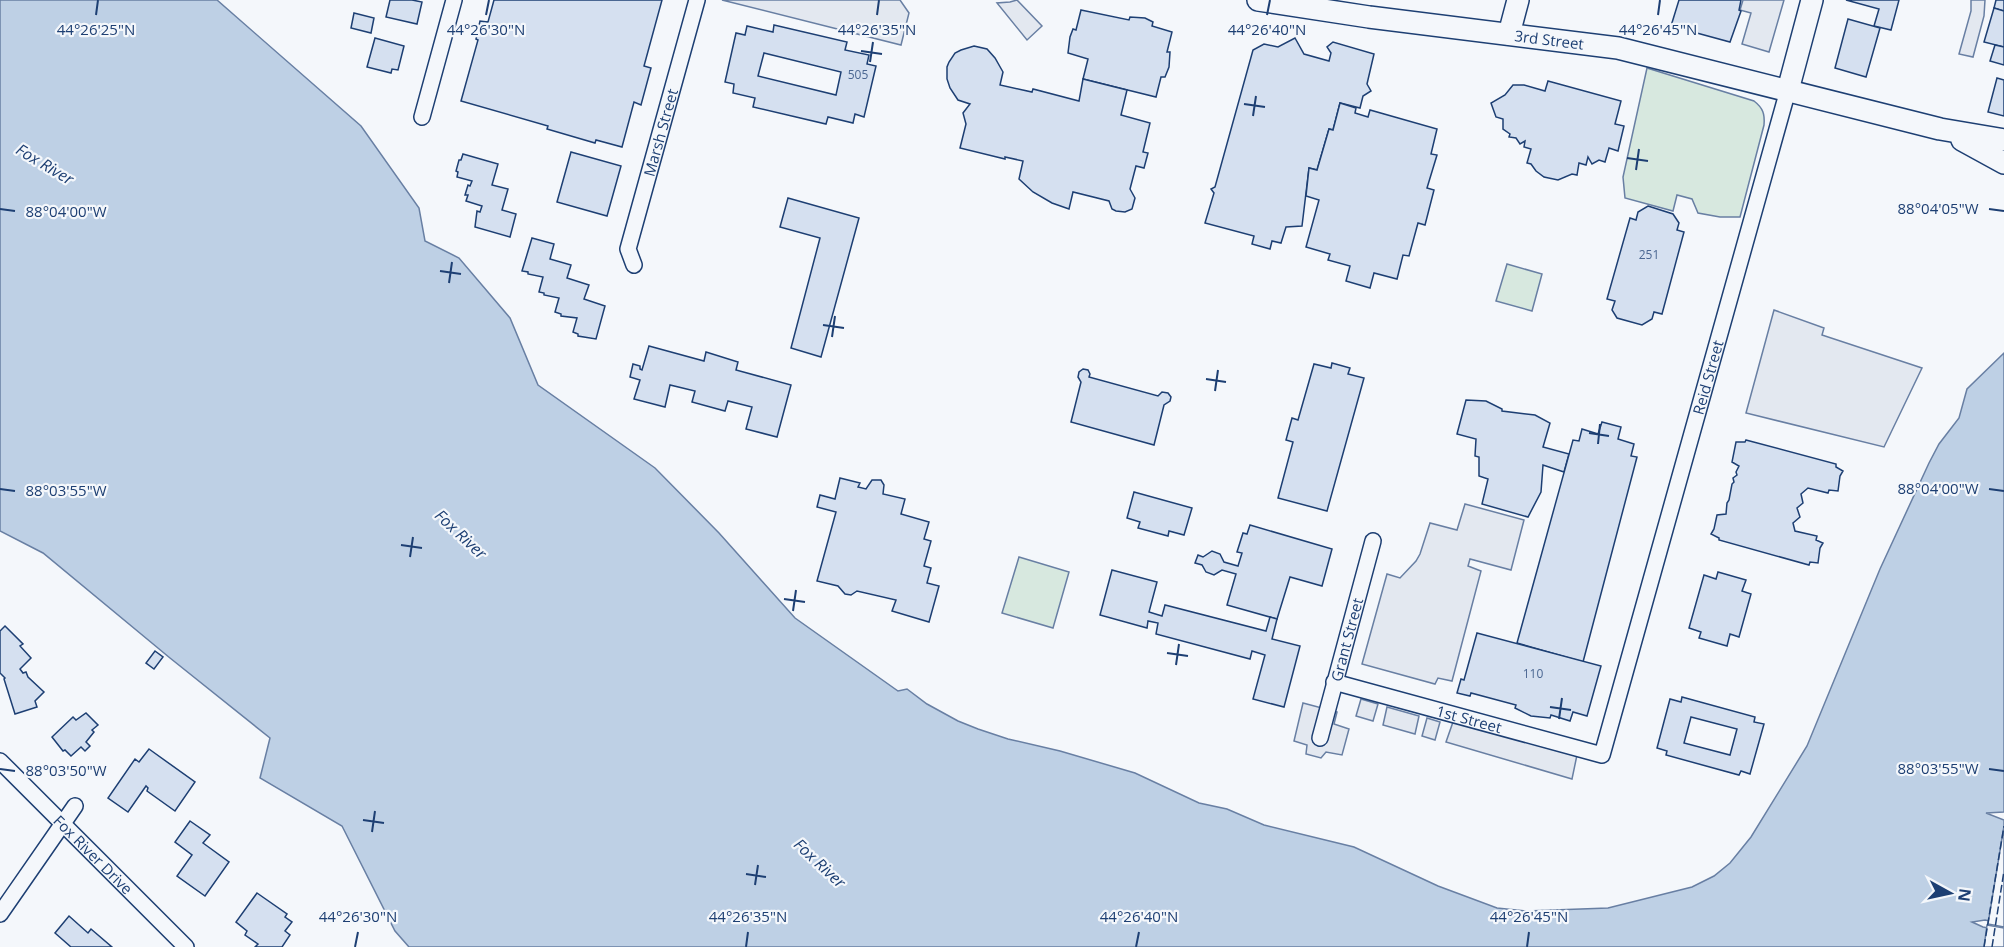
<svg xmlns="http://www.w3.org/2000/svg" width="2004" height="947" font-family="'Open Sans',sans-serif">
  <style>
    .green { fill: #d7e8df; stroke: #687fa3; stroke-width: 1.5 }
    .parking { fill: #e3e8f0; stroke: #687fa3; stroke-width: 1.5 }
    .water { fill: #bed0e5; stroke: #687fa3; stroke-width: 1.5 }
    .pier { fill: #f4f7fb; stroke: #687fa3; stroke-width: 1.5 }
    .building { fill: #d5e0f0; stroke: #1d3f73; stroke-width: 1.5; fill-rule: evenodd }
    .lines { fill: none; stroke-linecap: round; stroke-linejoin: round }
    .street-casing { stroke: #1d3f73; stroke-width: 18 }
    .secondary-casing { stroke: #1d3f73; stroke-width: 24 }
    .street { stroke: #f4f7fb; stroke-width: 15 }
    .secondary { stroke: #f4f7fb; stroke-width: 21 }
    .fence { stroke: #1d3f73; stroke-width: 1.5; stroke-dasharray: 8 3; stroke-linecap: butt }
    .ticks { fill: none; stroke: #1d3f73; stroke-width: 2 }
    .labels { text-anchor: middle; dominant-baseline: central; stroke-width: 4.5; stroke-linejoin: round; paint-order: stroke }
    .number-label { font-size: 12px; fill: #4b6792 }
    .street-label { font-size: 15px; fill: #1d3f73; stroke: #f4f7fb }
    .water-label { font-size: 16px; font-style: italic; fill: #1d3f73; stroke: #f4f7fb }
    .ticks-label { font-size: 15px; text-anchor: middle; fill: #1d3f73; stroke: #f4f7fb; stroke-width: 4.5; stroke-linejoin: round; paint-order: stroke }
  </style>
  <rect width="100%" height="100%" fill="#f4f7fb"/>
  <g class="green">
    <path d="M1647 68 1754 101C1763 108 1765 114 1764 125L1740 217H1720L1698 213 1692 199 1677 195 1673 211 1625 198 1623 177Z"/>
    <polygon points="1507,264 1542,274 1532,311 1496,301"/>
    <polygon points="1019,557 1069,572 1053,628 1002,613"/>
  </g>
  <g class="parking">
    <polygon points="722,0 900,0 909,13 901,45"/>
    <polygon points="1017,0 1042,26 1027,40 997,3 1010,2"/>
    <polygon points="1743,0 1784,0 1769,52 1742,44 1751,13 1740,10"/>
    <polygon points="1971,0 1985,0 1984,16 1973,57 1959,54 1971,11"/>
    <polygon points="1774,310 1824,328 1822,335 1922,368 1884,447 1746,413"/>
    <polygon points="1465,504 1524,520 1511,570 1470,559 1468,566 1481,571 1452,681 1438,678 1435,684 1362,664 1387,574 1400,578 1416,561 1420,554 1430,523 1457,530"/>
    <polygon points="1361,699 1378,704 1373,721 1356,716"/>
    <polygon points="1303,703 1337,712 1334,724 1349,729 1342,755 1326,752 1321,758 1306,754 1307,745 1294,741"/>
    <polygon points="1387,707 1419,716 1415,734 1383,725"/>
    <polygon points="1427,718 1440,722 1435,740 1422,736"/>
    <polygon points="1453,722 1577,755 1572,779 1446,742"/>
  </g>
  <polygon class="water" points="0,0 217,0 361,126 419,208 425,241 459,258 510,318 538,385 655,468 719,533 795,618 898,691 907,689 927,704 958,721 978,729 1008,739 1060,751 1135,773 1199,803 1227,809 1264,825 1354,847 1438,886 1497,908 1526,911 1608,908 1692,887 1714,876 1730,863 1751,837 1807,746 1880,569 1929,463 1939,444 1959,418 1967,389 2004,353 2004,812 1986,813 2004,820 2004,924 1985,920 1972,922 1983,927 2004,931 2004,947 409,947 395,931 342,826 260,778 270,738 170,658 43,553 0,531"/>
  <g class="pier">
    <polygon points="2004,826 2004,927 1988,924"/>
    <polygon points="1987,925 2004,928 2004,947 1984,947"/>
  </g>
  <g class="building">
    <polygon points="390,0 412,0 422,2 417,24 386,17"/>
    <polygon points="494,0 662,0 644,66 651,68 641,105 634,102 622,147 596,140 595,143 547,129 548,126 461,101 478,40 476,39 480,21 488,22"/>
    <polygon points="1679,0 1741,0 1739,10 1741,11 1730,42 1671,26"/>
    <polygon points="1846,0 1899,0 1891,30 1874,26 1879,9"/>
    <polygon points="1996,0 2004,0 2004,11 1994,8"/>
    <polygon points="1994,8 2004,11 2004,47 1984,42"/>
    <polygon points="1081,10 1129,20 1130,17 1145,18 1153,22 1152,26 1172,32 1167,52 1170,52 1169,67 1165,77 1161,77 1156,97 1083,79 1088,59 1068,53 1070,37 1073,29 1076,30"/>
    <polygon points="354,13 374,18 371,33 351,28"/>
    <polygon points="1848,19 1880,28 1866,77 1835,68"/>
    <path d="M774 25 847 42 845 50 869 55 867 64 876 66 864 117 855 114 853 123 828 117 826 124 753 107 755 98 733 93 734 84 725 82 736 33 745 35 747 26 773 32ZM764 53 841 72 836 95 758 76Z"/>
    <polygon points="375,38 404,46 398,70 392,69 391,73 367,67"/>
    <polygon points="1295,38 1304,54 1329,61 1331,53 1327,47 1333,42 1374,54 1367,84 1371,91 1363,96 1360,108 1340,103 1333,130 1329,129 1317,170 1309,168 1302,226 1286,227 1281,243 1272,241 1270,249 1252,244 1254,236 1205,223 1214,193 1211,189 1215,187 1253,50 1264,44 1278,47"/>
    <polygon points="1995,45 2004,47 2004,65 1990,61"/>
    <polygon points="974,46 987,49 995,58 1003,72 1000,85 1032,92 1033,89 1079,101 1083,79 1127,90 1121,115 1150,123 1143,152 1148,153 1144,168 1136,166 1130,189 1135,198 1132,209 1125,212 1116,211 1112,209 1109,201 1073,192 1069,209 1052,203 1033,192 1019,179 1023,161 1005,157 1005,159 960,148 966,124 963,113 970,104 958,100 950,88 947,79 947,67 949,62 955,53 961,50"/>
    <polygon points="1997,78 2004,80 2004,116 1988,112"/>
    <polygon points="1548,81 1621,101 1615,124 1624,126 1618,151 1609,148 1605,162 1599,160 1592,164 1588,157 1586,165 1579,163 1577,175 1572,174 1558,180 1544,177 1536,171 1531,164 1527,163 1531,149 1524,147 1525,141 1520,144 1516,138 1509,137 1510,134 1503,129 1503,119 1496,117 1491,103 1505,95 1513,85 1524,85 1545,91"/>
    <polygon points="1340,103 1356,108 1355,113 1368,117 1370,110 1437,129 1431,154 1437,155 1427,188 1434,190 1425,225 1418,223 1409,256 1403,255 1397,279 1374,273 1370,288 1346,281 1350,266 1328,260 1330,254 1306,247 1319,200 1306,196 1309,168 1317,170 1329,129 1333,130"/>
    <polygon points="571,152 621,166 607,216 557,202"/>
    <polygon points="463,154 498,164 492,185 508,189 502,210 516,214 510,237 475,227 477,211 480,212 482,206 466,201 468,195 465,195 468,185 470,186 472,181 457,177 458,172 456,171 459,160 461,160"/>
    <polygon points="788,198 859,218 821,357 791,348 820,238 780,227"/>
    <polygon points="1648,206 1673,214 1679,223 1677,230 1684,232 1662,314 1654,312 1652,319 1642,325 1617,318 1612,310 1615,301 1607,299 1630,218 1636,220 1638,212"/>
    <polygon points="532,238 554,244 550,259 571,265 567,278 589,285 584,299 605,306 596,339 578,336 578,334 573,332 577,318 561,316 561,314 555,312 559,298 544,295 544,293 539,292 543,277 528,274 528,272 522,271"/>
    <polygon points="649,346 704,361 706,352 738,362 736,370 791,385 777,437 746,429 752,407 728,401 725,411 692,402 695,391 670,385 665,407 634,399 640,380 630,377 633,364 640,366 640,369 642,370"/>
    <polygon points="1332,363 1350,368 1348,374 1364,378 1327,511 1278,498 1293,442 1286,440 1292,418 1298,420 1314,364 1331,368"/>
    <polygon points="1083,369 1088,370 1090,374 1089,377 1158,396 1162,392 1168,393 1171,397 1170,401 1164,405 1154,445 1071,422 1081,382 1078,377 1079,372"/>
    <polygon points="1466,400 1486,401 1502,409 1502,411 1535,415 1550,423 1543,447 1569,454 1564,472 1543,465 1541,492 1528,517 1482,504 1488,479 1479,476 1479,457 1475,456 1476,439 1457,434"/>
    <polygon points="1602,422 1621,427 1618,439 1634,444 1631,456 1637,457 1583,662 1517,643 1573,440 1579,441 1582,429 1598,434"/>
    <polygon points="1746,440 1836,464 1836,467 1843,471 1840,476 1838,491 1829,490 1828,493 1808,488 1801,494 1803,503 1797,508 1800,517 1793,523 1795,531 1817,536 1816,540 1823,543 1820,548 1818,563 1810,562 1809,565 1719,540 1719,538 1711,534 1714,529 1717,515 1726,514 1727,503 1729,500 1732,484 1734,482 1733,478 1737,475 1736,472 1739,466 1732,462 1736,442 1745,442"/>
    <polygon points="840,478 860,483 858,487 866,489 872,480 881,480 884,485 883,494 905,499 901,514 929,522 924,539 931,541 924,566 931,568 927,583 939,586 929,622 892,611 896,600 857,591 851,595 845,594 838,586 817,581 836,512 817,507 820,495 835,499"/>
    <polygon points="1134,492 1192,508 1184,535 1169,531 1168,536 1138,528 1140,522 1127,518"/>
    <polygon points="1250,525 1332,549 1322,586 1290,577 1277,619 1227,605 1236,574 1222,570 1214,575 1206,572 1202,565 1195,563 1198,555 1203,557 1212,551 1220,554 1224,562 1238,566 1242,553 1237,552 1243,533 1247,534"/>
    <polygon points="1112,570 1157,582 1149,612 1162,616 1165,605 1266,631 1270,617 1277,619 1272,639 1300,646 1284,707 1253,699 1265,655 1252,651 1250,659 1156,634 1158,623 1148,621 1147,628 1100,615"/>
    <polygon points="1718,572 1746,580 1742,591 1751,594 1739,637 1730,634 1727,646 1699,638 1701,632 1689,628 1704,575 1716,579"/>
    <polygon points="5,626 23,644 20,646 31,658 20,669 23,673 26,672 28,677 44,692 35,701 37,707 15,714 4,679 5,678 0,673 0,631"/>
    <polygon points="1477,633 1601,666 1587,716 1573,712 1570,721 1551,715 1550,718 1531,716 1515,708 1516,705 1471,693 1470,696 1457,693 1461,679 1464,680"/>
    <polygon points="155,651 163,657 154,669 146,663"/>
    <path d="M1682 697 1755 717 1754 722 1764 724 1750 774 1741 771 1739 775 1666 755 1667 751 1657 748 1670 699 1681 702ZM1691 717 1737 729 1730 755 1684 743Z"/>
    <polygon points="86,713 98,725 92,730 94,732 86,742 90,746 85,751 81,747 71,756 65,750 63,751 52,737 73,717 76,720"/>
    <polygon points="149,749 195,782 175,811 147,791 148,788 146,786 128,812 108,798 135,759 139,762"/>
    <polygon points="190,821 210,835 203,843 229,862 205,896 177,876 192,855 175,842"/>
    <polygon points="257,893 287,914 285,917 292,922 285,931 290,935 282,947 255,947 258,944 245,935 247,931 236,922"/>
    <polygon points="69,916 88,933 91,929 112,947 71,947 55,933"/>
  </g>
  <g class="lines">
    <g class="street-casing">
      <g id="street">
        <polyline points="422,117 454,0"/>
        <path id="s1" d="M634 265 628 249 697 0"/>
        <path id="s2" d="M1334 682 1602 755 1788 90"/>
        <path id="s3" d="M1320 738 1373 541"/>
        <path id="s4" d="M0 761 186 947"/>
        <polyline points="0,914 75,806"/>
      </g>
    </g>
    <g class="secondary-casing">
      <g id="secondary">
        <path id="s5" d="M1258 0 1369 17 1618 48 1940 129 2004 140"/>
        <polyline points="1509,34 1518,0"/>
        <polyline points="1788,90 1812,0"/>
        <polyline points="1962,140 2004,163"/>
      </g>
    </g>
    <use href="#street" class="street"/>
    <use href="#secondary" class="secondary"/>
    <g class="fence">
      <polyline points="1984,947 2004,826"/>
      <polyline points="1992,947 2004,871"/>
    </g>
  </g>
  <path class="ticks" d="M96 15 98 0M486 15 489 0M877 15 879 0M1267 15 1270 0M1658 15 1660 0M861 51 882 54M870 62 873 42M1244 104 1265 107M1253 116 1256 96M1627 158 1648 161M1636 170 1639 149M0 209 15 211M1989 209 2004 211M440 271 461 274M449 283 452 262M823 325 844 328M832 337 835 316M1206 379 1226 382M1215 391 1218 370M1589 433 1609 436M1598 444 1600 424M0 489 15 491M1989 489 2004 491M401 545 422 548M410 557 413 537M784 599 805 602M793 611 796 590M1167 653 1188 656M1176 665 1179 644M1550 707 1571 710M1559 719 1562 698M0 769 15 771M1989 769 2004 771M363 820 384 823M372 832 375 811M746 874 766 877M755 885 758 865M355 947 358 932M746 947 748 932M1136 947 1139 932M1527 947 1529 932"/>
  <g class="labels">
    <g class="number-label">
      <text x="858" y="74">505</text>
      <text x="1649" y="254">251</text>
      <text x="1533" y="673">110</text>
    </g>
    <g class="street-label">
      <text stroke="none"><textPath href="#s5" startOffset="294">3rd Street</textPath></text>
      <text stroke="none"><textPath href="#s1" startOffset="138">Marsh Street</textPath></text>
      <text stroke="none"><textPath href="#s2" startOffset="670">Reid Street</textPath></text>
      <text stroke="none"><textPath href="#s3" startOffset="102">Grant Street</textPath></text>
      <text stroke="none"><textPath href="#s2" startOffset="140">1st Street</textPath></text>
      <text stroke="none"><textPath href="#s4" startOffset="132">Fox River Drive</textPath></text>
    </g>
    <g class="water-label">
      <text transform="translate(45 164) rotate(31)">Fox River</text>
      <text transform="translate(461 534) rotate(43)">Fox River</text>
      <text transform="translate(820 863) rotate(43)">Fox River</text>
    </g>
  </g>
  <g class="ticks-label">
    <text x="96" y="35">44°26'25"N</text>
    <text x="486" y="35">44°26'30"N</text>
    <text x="877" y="35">44°26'35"N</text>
    <text x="1267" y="35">44°26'40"N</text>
    <text x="1658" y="35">44°26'45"N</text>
    <text x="1938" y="214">88°04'05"W</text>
    <text x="66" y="217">88°04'00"W</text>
    <text x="1938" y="494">88°04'00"W</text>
    <text x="66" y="496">88°03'55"W</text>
    <text x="1938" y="774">88°03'55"W</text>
    <text x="66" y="776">88°03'50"W</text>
    <text x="358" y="922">44°26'30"N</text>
    <text x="748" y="922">44°26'35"N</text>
    <text x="1139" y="922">44°26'40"N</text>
    <text x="1529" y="922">44°26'45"N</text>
  </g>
  <g transform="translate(1950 893) rotate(98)" stroke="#f4f7fb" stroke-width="4.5" paint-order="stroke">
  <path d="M0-4.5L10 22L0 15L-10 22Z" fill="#1d3f73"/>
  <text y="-9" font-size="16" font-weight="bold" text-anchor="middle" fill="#1d3f73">N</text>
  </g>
</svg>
